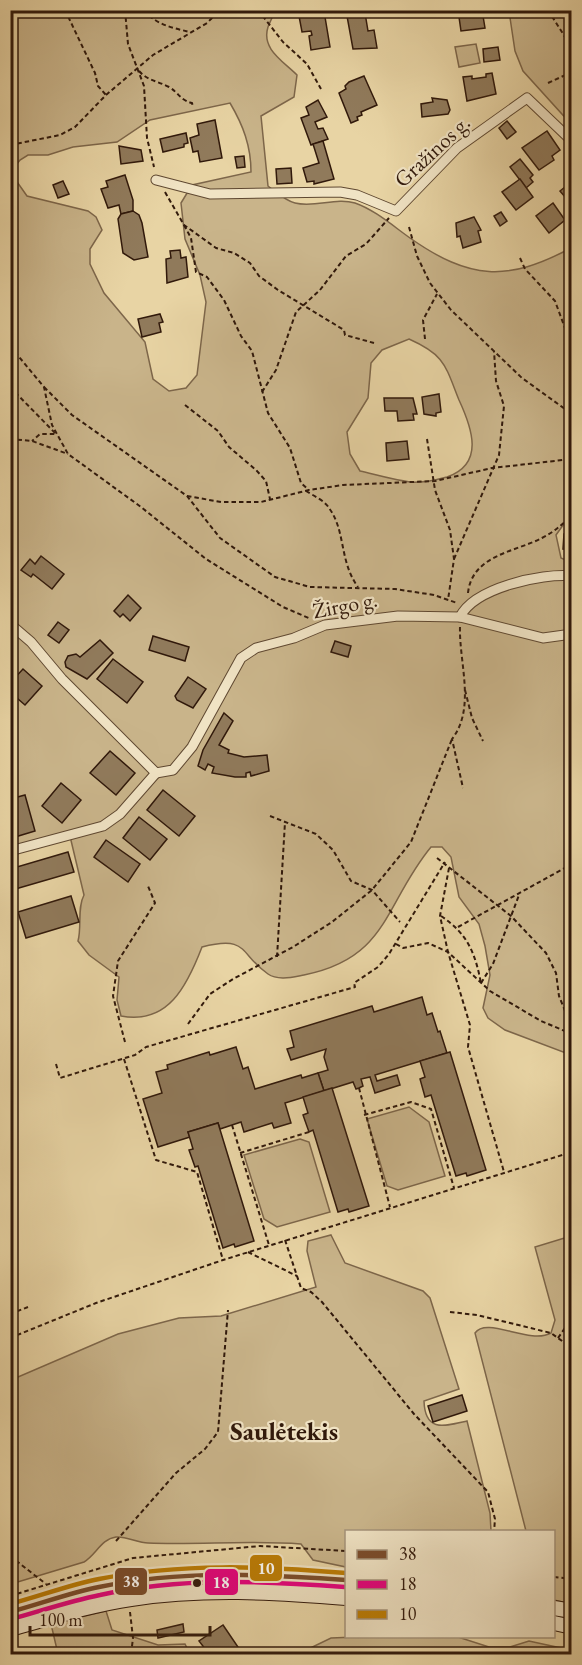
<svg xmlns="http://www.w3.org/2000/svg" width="582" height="1665" font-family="'EB Garamond',serif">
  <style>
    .green { fill: #c9b48a; stroke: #7d664a; stroke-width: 1.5; fill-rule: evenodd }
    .building { fill: #907a5b; stroke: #31190b; stroke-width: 1.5 }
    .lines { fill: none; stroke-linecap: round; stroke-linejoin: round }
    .street-casing { stroke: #5f4831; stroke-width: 11 }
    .secondary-casing { stroke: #31190b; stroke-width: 16 }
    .path { stroke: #31190b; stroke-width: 2; stroke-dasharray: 4.5 3; stroke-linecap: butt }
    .street { stroke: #f0e3c4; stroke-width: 9 }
    .secondary { stroke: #f0e3c4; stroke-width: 14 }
    .bus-1-casing { stroke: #f0e3c4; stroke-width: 9 }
    .bus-2-casing { stroke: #f0e3c4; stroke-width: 9 }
    .bus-3-casing { stroke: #f0e3c4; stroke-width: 9 }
    .bus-1 { stroke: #7a4b2a; stroke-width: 4.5 }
    .bus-2 { stroke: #e5007d; stroke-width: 4.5 }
    .bus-3 { stroke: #bc7c03; stroke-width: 4.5 }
    .bus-dot { fill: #31190b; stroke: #f0e3c4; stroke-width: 2 }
    .labels { text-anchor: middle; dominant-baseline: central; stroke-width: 4.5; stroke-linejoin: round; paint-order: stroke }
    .street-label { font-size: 22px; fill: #31190b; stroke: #f0e3c4 }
    .quarter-label { font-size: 26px; font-weight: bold; fill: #31190b; stroke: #f0e3c4 }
    .line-badge { stroke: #f0e3c4; stroke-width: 2 }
    .badge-label { font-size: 16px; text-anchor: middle; font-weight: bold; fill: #fff }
  </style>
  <rect width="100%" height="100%" fill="#e8d4a4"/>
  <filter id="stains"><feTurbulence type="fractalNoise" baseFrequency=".00333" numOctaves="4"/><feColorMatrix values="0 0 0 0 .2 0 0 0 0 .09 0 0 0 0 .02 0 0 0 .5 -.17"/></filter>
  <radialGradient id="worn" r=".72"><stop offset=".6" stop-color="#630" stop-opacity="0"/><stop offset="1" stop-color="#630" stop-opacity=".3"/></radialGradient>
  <g class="green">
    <path d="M11 11H278C272 15 271 20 268 27 261 49 283 61 297 75L294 97 261 116 268 186C276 192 286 201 295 203 315 208 336 197 355 203 375 210 393 226 410 238 470 280 507 282 571 248V514L556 535 561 558 572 563 571 1055 505 1030 488 1018 483 1008 490 975 485 946 479 924 459 897 451 857 442 847H431C384 904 389 958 304 975 293 977 278 981 268 974 239 954 249 935 202 947 187 986 168 1025 121 1016L117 1000 119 977 89 955 78 941C82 926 77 908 84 895L69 832 11 849ZM230 103C243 125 251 146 251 172L192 185 181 203 185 239 200 275 206 302 197 375 186 388 169 391 153 379 145 342 104 293 90 264V249L102 230 96 217 88 211 27 196 15 179 13 169 20 160 28 155H48L73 147 117 142 150 120ZM409 339C445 355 445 365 459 400 472 428 485 464 447 477 436 480 422 483 410 482 394 480 377 475 360 471L350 454 347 432 368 398 371 363 382 350Z"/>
    <polygon points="509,11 571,11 571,124 523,71 515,51"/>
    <polygon points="476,44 480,63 459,67 455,47"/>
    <polygon points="409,1107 429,1122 445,1176 398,1190 387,1186 367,1119"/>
    <polygon points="300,1139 309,1142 330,1212 277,1227 264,1219 244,1155"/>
    <polygon points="11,1161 17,1172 17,1261 11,1270"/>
    <path d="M331 1235 345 1263 423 1291 430 1298 459 1389 424 1401C425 1433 445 1426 467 1421L490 1513 491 1531 346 1532V1567L313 1560 301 1544C250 1540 199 1545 148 1543 138 1543 126 1536 116 1537 101 1539 96 1555 84 1562L11 1584V1380L118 1334 179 1318 221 1316 316 1287 307 1251 308 1241Z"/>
    <path d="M571 1236V1604L554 1600V1532L526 1531 475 1333C487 1316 529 1345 551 1333L555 1320 535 1247Z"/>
    <polygon points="106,1611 112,1630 158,1645 185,1644 190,1654 58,1654 51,1624"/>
    <polygon points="381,1636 458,1637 489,1647 510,1647 529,1641 570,1650 571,1654 298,1654 331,1638"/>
  </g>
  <g class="building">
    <polygon points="458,10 482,10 485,28 461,31"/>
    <polygon points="324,11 330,47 311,50 309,36 312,35 311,31 302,32 299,16"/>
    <polygon points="365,13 368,31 374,30 377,48 353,49 347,16"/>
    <polygon points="498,47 500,60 484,62 483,49"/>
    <polygon points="492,73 496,94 467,101 463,77 472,76 472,79 486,77 486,74"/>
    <polygon points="364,76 377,105 361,112 362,115 357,117 358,120 351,123 339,93 346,89 345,86 349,82"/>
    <polygon points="432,98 447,100 450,110 448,114 422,117 421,104 433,102"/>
    <polygon points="318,100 327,117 315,122 318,129 323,128 328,139 311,145 301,118 309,115 306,107"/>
    <polygon points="215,120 222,158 200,162 198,151 193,152 190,138 199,135 197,124"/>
    <polygon points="507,121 516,132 507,139 499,128"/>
    <polygon points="547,131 560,150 552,156 554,160 539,170 522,148"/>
    <polygon points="186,133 188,143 184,144 184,147 163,152 160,139"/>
    <polygon points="323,141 334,179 314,184 314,181 307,182 303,168 319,163 313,144"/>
    <polygon points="119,146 141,150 143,161 121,164"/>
    <polygon points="244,156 245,167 237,168 235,157"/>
    <polygon points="520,159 533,175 530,178 533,182 526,188 510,167"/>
    <polygon points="291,168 292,183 277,184 276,169"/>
    <polygon points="125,175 133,200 133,211 121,214 119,205 108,208 101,189 108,187 106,181"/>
    <polygon points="520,179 533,197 516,210 502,192"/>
    <polygon points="63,181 69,194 58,198 53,185"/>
    <polygon points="570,183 572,185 572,205 560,191"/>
    <polygon points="553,203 565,220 549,233 536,216"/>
    <polygon points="133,211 139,215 142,223 148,257 134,260 123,253 118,219 121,214"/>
    <polygon points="501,212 507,221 500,226 494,216"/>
    <polygon points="474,217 481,230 478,231 481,242 463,248 460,236 457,237 456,223"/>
    <polygon points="180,250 181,258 186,257 188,277 167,283 166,259 171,258 170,251"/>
    <polygon points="160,314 163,322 159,323 161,332 142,337 138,319"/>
    <polygon points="439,394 441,412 436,413 436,416 424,414 422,397"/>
    <polygon points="384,398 413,398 417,414 413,414 414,420 398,421 397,411 385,411"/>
    <polygon points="407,441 409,459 387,461 386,443"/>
    <polygon points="564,534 572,534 572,550 563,549"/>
    <polygon points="41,556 64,574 52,589 33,574 31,577 21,570 30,559 35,564"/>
    <polygon points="128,595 141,608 130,621 123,614 120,617 114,611"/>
    <polygon points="58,622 69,630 59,643 48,635"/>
    <polygon points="153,636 189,647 185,661 149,650"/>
    <polygon points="100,640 113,653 87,679 66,667 65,662 68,656 76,654 80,657"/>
    <polygon points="335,641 351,646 348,657 331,652"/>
    <polygon points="113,659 143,682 127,703 97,679"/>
    <polygon points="23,669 42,686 25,705 10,692 10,683"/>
    <polygon points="188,677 206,689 193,708 177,700 175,696"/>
    <polygon points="224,713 233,721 219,745 229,750 228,753 244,757 267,755 269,771 251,776 250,772 246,773 246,777 235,777 212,773 214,767 208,764 205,770 198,766 203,750"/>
    <polygon points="110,751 135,773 116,795 90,773"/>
    <polygon points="61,783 81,800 62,823 42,806"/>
    <polygon points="163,790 195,816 179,836 147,810"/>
    <polygon points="25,795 35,831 15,837 10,822 10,799"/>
    <polygon points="139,817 167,839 150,860 123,838"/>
    <polygon points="106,840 140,864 128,882 94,857"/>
    <polygon points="68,852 74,872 12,890 10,869"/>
    <polygon points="71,896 79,922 26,938 18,912"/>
    <polygon points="422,997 427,1015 432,1013 438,1032 440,1031 447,1053 375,1075 377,1081 397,1075 400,1085 375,1093 370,1077 361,1079 363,1086 359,1088 356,1089 353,1082 324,1091 318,1073 328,1070 324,1057 326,1049 291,1060 287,1049 294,1047 290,1031 372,1006 374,1012"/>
    <polygon points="236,1047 243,1069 248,1067 255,1089 301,1075 302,1078 318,1073 324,1091 285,1103 291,1123 274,1128 272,1123 244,1132 241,1122 220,1129 218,1123 188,1132 190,1137 158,1147 143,1099 162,1093 156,1072 168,1069 167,1065 209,1052 210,1055"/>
    <polygon points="450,1052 486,1170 467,1176 466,1173 456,1176 431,1095 425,1097 420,1079 425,1077 420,1061"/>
    <polygon points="332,1088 369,1206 349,1212 348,1209 338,1212 313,1130 309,1132 303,1115 308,1113 303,1097"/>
    <polygon points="218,1123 254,1241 235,1247 234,1244 223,1248 198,1166 195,1167 189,1150 193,1149 188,1132"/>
    <polygon points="462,1395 467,1411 433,1422 428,1406"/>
    <polygon points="183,1624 184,1632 158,1638 157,1630"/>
    <polygon points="223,1625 240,1650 233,1654 209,1654 199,1641"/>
  </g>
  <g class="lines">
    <g class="street-casing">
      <g id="street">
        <polyline points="156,180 210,194 340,192 357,195 396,211 457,148 527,98 572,141"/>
        <path d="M460 617C474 588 541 573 572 576"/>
        <polyline points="10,624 31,642 62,679 156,773 173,770 192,747 241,658 256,648 294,638 325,625 398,616 460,617 543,638 572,634"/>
        <polyline points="10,851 103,826 120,814 156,773"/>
      </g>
    </g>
    <g class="secondary-casing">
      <g id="secondary">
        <polyline points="554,1608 572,1611"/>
        <path d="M10 1612C40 1604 69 1594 99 1587 181 1570 264 1573 346 1580"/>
        <polyline points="554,1623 572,1627"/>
        <path d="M10 1629C50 1618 90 1605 131 1599 202 1588 275 1592 346 1598"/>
      </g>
    </g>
    <g class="path">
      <polyline points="65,10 95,73 98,86 106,95"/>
      <polyline points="125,10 128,44 144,86 147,138 154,167"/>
      <path d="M144 10C156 25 173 28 190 32"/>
      <polyline points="258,10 283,42 307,64 321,89"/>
      <polyline points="548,10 572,48"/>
      <path d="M139 71C148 81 158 81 169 87 179 93 180 100 192 103L193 107"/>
      <polyline points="548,83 572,72"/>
      <polyline points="10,145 60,135 75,127 106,95 153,55 207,23 220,10"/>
      <polyline points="165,192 184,225 216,248 234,253 250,263 259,276 278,290 344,330 345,335 374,343"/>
      <polyline points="184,225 191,238 196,272 207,277 224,300 241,336 252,351 268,413 290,448 301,483 309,490"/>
      <polyline points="409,227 417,256 430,283 451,310 522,378 572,414"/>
      <polyline points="520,258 525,269 555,301 572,347"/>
      <polyline points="425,339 423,320 437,294"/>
      <polyline points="10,346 44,387 52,425 68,454 141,507 206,559 283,607 311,619"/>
      <polyline points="10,387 56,434 40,434 32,441"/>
      <polyline points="44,387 72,415 187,496 220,538 275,577 310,587 395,589 434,595 457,603"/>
      <polyline points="262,392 276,370 296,312 320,290 346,256 366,244 389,218"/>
      <polyline points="185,405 218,431 229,447 256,470 266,481 270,499"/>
      <polyline points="10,439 32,441 68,454"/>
      <polyline points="427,439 435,490 450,530 454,559 448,600"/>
      <path d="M306 491C314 496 325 501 329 508 346 531 339 561 358 587"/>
      <polyline points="187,496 221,502 261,502 309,490 343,485 435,481 492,468 572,459"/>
      <polyline points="454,559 499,455 504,406 496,381 494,351"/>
      <path d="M468 593C472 555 515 552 542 538 554 532 563 524 572 515"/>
      <path d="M460 627C459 663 476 708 452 739L463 788"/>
      <polyline points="465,690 472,718 483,741"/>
      <polyline points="270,816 316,834 333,850 351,881 372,890 400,922"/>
      <polyline points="437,858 511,916 546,953 556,973 559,996 572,1028"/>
      <polyline points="449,868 440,916 448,952 490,991 541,1021 572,1034"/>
      <path d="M441 916C468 934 475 953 481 983"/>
      <polyline points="458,927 572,864"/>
      <polyline points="396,944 403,948 428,943 448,952 470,1025 468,1047 504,1172"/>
      <polyline points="277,957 285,822"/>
      <polyline points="481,983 493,964 519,895"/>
      <polyline points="188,1024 210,994 233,979 293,947 332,922 372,890 411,842 452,739"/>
      <polyline points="125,1042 113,996 118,961 155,903 148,886"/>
      <polyline points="124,1059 156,1160 197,1172 223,1260"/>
      <polyline points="56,1064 60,1078 135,1055 146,1047 355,987 354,983 378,967 389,954 445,862"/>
      <polyline points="359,1088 390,1207"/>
      <polyline points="364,1115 411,1102 431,1109 454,1188"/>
      <polyline points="232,1125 269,1245"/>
      <polyline points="240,1153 309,1132"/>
      <polyline points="285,1240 301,1288 311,1292 322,1302 414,1414 488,1492 495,1519 494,1532"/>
      <polyline points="248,1252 297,1276"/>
      <polyline points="450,1312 477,1315 551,1333 572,1348"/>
      <polyline points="10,1314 28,1307"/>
      <polyline points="10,1319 13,1336"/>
      <polyline points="10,1338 96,1303 223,1260 572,1152"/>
      <polyline points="558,1338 572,1318"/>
      <polyline points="116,1541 176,1473 205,1449 218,1432 228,1310"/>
      <polyline points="10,1556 46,1584"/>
      <polyline points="554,1577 572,1579"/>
      <polyline points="10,1596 133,1558 260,1546 346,1551"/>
      <polyline points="130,1612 133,1638 131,1654"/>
    </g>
    <use href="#street" class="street"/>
    <use href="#secondary" class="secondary"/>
    <g class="bus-1-casing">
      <path id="bus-1" d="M10 1612C40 1604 69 1593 99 1587 180 1570 264 1574 346 1580"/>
    </g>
    <g class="bus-2-casing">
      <path id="bus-2" d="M12 1619C41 1611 70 1601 100 1595 180 1577 264 1581 345 1587"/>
    </g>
    <g class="bus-3-casing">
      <path id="bus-3" d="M10 1604C40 1596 69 1585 99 1579 181 1563 264 1566 346 1573"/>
    </g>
    <use href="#bus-1" class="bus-1"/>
    <use href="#bus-2" class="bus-2"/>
    <use href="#bus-3" class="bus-3"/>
  </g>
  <circle class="bus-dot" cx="197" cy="1583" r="5"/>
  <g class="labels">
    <g class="street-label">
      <text transform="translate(432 151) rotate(-43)">Gražinos g.</text>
      <text transform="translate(345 605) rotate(-11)">Žirgo g.</text>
    </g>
    <g class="quarter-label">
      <text x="284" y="1431">Saulėtekis</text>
    </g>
  </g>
  <g class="line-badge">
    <rect x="249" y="1554" width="34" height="28" rx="6" fill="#bc7c03"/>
    <rect x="114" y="1567" width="34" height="29" rx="6" fill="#7a4b2a"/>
    <rect x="204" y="1568" width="35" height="28" rx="6" fill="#e5007d"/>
  </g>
  <g class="badge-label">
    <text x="266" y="1574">10</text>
    <text x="131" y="1587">38</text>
    <text x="221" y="1588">18</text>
  </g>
  <rect width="582" height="1665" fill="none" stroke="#e8d4a4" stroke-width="36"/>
  <rect x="12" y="12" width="558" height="1641" fill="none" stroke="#31190b" stroke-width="3"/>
  <rect x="18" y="18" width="546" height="1629" fill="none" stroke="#31190b" stroke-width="1.5"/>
  <rect x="345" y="1530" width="210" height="108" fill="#f0e3c4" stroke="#a4927a" stroke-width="1.5"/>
  <rect x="357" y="1550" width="30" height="9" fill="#7a4b2a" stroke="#a4927a" stroke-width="1.5"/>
  <text x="399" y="1560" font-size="18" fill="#31190b">38</text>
  <rect x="357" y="1580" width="30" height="9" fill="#e5007d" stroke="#a4927a" stroke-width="1.5"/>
  <text x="399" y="1590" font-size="18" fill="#31190b">18</text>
  <rect x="357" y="1610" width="30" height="9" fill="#bc7c03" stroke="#a4927a" stroke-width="1.5"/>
  <text x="399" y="1620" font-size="18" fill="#31190b">10</text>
  <path d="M30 1626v9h180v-9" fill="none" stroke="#31190b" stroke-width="3"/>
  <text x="39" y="1626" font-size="18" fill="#31190b" stroke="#f0e3c4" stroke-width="4.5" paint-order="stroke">100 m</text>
  <rect width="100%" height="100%" filter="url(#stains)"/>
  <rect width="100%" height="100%" fill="url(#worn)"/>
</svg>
